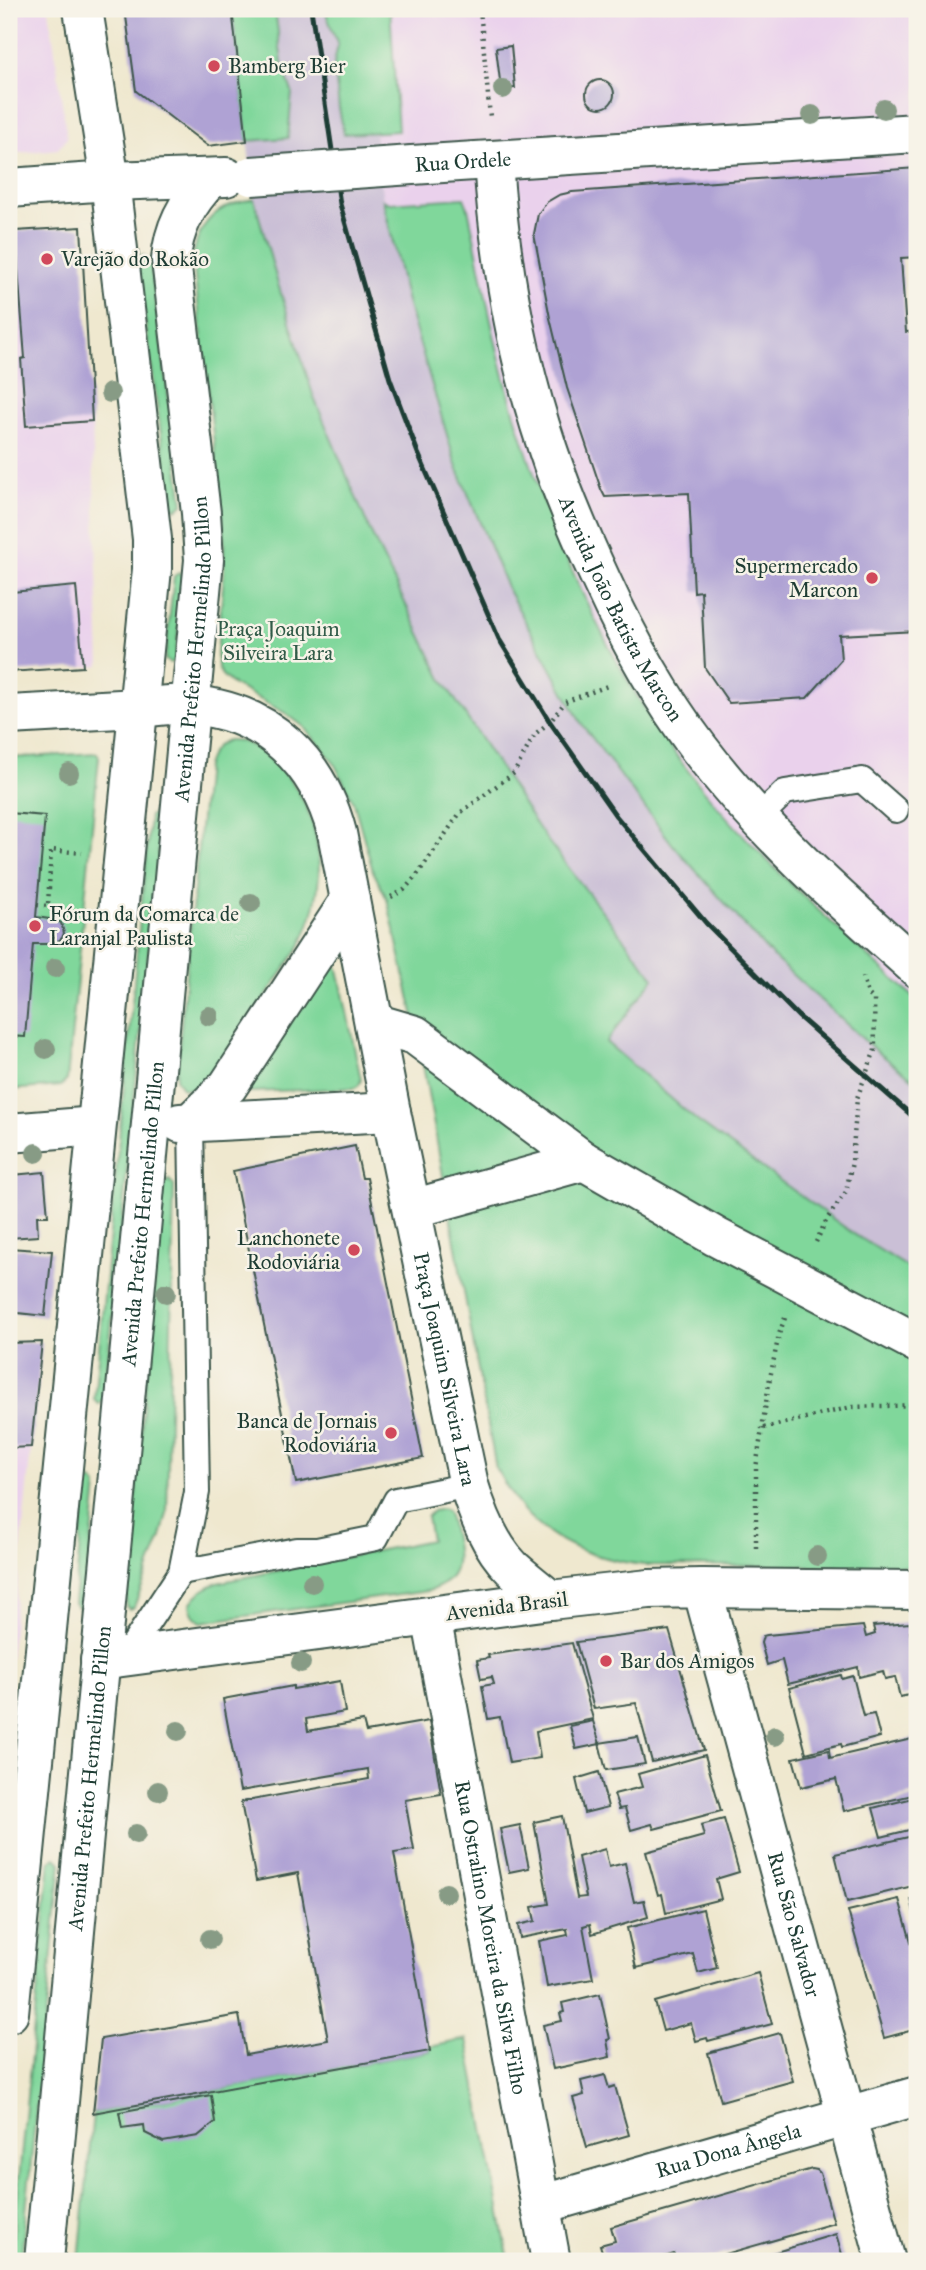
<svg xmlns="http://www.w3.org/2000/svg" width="926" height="2270" font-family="'IM FELL Great Primer',serif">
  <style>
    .built { fill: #ead1ec }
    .industrial { fill: #cabfd6 }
    .green { fill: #80d79b; stroke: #508a68; stroke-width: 2 }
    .building { fill: #afa2d4 }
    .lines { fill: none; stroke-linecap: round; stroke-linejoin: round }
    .service-casing { stroke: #3e574b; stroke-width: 28 }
    .minor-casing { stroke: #3e574b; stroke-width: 42 }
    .tertiary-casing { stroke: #3e574b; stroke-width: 42 }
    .secondary-casing { stroke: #3e574b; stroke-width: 42 }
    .path { stroke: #3e574b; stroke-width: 4.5; stroke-dasharray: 2 5; stroke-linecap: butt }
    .service { stroke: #fff; stroke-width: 24 }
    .minor { stroke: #fff; stroke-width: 38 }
    .tertiary { stroke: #fff; stroke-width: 38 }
    .secondary { stroke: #fff; stroke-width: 38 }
    .rail { stroke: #1f3d34; stroke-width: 5 }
    .secondary-bridge-casing { stroke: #3e574b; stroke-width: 42; stroke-linecap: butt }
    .secondary-bridge { stroke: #fff; stroke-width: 38 }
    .tree { fill: #879b85 }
    .poi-dot { fill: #d1495b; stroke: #f7f3e8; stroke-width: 2.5 }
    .labels { text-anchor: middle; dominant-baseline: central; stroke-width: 5; stroke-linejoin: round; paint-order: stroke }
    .poi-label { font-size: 21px; fill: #1f3d34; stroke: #f7f3e8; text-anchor: start }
    .street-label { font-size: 21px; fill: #1f3d34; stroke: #f7f3e8 }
    .park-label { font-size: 21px; fill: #325c49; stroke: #f7f3e8 }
  </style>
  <rect width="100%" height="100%" fill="#f7f3e8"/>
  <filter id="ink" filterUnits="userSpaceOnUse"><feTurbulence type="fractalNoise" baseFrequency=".0143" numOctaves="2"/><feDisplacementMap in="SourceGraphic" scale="14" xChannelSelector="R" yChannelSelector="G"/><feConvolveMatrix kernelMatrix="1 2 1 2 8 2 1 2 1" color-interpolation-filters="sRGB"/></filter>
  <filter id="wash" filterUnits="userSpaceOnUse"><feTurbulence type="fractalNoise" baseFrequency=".00686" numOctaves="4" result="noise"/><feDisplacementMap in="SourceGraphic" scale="28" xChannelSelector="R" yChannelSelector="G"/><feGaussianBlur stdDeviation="1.57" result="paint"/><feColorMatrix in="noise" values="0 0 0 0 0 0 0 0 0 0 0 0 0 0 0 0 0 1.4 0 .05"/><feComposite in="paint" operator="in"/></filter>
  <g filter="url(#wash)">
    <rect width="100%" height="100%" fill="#efe8cf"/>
    <g class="built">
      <polygon points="9,9 49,9 67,138 58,149 9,154"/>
      <polygon points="390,9 917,9 917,257 901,258 917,517 917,1000 768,860 719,808 668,743 637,698 611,650 587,601 534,475 512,404 493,331 389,203 383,200 375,133 398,130"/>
      <polygon points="81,227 92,421 100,666 9,672 9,232"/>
      <polygon points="39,1376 31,1447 9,1669 9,1378"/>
    </g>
    <polygon class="industrial" points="232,9 367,9 375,133 383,200 406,298 456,465 508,590 581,723 673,845 772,956 875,1050 917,1082 917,1273 854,1234 696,1120 605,1042 654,978 544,836 442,679 371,533 314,398 278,284 254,199"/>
    <g class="green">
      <polygon points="232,9 275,9 282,63 292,92 288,138 247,141"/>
      <polygon points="326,9 390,9 398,131 344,134 339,108 334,63 338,45 327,16"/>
      <path d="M464 198 468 208C482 274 493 341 512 405 548 528 605 660 682 763 749 851 835 926 917 1000V1082L875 1050 772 956 673 845 581 723 508 590 456 465 406 298 383 200 389 203Z"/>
      <path d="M254 199 278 284 314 398 371 533 442 679 544 836 654 978 606 1042 696 1120 854 1234 917 1273V1567L644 1565C594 1559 547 1543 516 1501 509 1491 503 1480 496 1469L416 1026 387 899 373 871 354 803 333 761 304 727 287 714 232 684 222 675 218 668 217 653 224 575V529L193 260C197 223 217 204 254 199Z"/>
      <polygon points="143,255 150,261 183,504 177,509 171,506 137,262"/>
      <polygon points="179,573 184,577 175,661 170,663 165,660 174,576"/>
      <path d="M228 740C247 739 262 750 275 763 326 812 330 885 300 946L203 1089H183L176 1079 206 766C210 753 215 745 228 740Z"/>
      <polygon points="97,753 99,757 67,1080 61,1086 9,1090 9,758"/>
      <polygon points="156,811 162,816 104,1400 99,1404 94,1400 150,816"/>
      <polygon points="328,964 336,966 338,969 361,1080 359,1085 355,1088 249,1092 247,1088"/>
      <polygon points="169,1180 174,1185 167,1513 161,1537 134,1607 129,1609 126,1606 163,1185"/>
      <polygon points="92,1480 97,1486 85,1604 79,1608 74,1603 86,1485"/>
      <path d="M442 1509 447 1511C451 1520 452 1529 454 1538 460 1565 457 1582 428 1591L201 1622C194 1617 191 1613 190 1604 197 1593 205 1588 217 1583L431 1540 427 1517 433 1511Z"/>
      <polygon points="56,1857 61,1862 21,2261 11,2261 50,1861"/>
      <polygon points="467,2039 509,2261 79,2261 93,2113 430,2051 430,2047"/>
    </g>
    <g id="blocks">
      <g class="building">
        <polygon points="125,9 232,9 247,141 208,146 136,91"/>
        <polygon points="511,46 515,88 501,89 496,48"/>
        <circle cx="600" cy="94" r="14"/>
        <polygon points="917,168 917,257 901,258 906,332 917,331 917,411 911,411 917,517 917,583 914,583 917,631 839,635 841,660 807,698 729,703 705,668 701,591 694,592 689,493 605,497 601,489 567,388 550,318 534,234 538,214 547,202 559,195 572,192"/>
        <polygon points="81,227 92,421 26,426 21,359 25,358 15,231"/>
        <polygon points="9,580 11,580 12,592 76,586 83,667 9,672"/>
        <polygon points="9,813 45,816 36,917 56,920 61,923 64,933 62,938 54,944 33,944 25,1037 9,1036"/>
        <polygon points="355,1146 362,1178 367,1178 423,1458 296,1483 233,1171"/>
        <polygon points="44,1172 48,1216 37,1216 38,1236 9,1238 9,1181 13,1180 13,1175"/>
        <polygon points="9,1248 52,1251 45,1316 9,1312"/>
        <polygon points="42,1342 31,1447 9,1448 9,1343"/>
        <polygon points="910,1623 912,1631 910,1632 917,1659 917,1693 900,1697 895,1677 885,1679 883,1671 859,1677 858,1667 788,1684 782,1660 767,1665 761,1643 763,1636 767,1635 863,1626 866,1637 875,1634 873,1626"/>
        <polygon points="669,1630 704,1750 652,1762 636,1703 594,1709 576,1642"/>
        <polygon points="572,1643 593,1719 536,1731 540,1758 509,1763 500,1717 488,1719 482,1686 494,1684 492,1677 481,1679 477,1660 489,1658 488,1655"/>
        <polygon points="841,1675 842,1679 853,1676 863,1716 874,1714 880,1737 842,1747 841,1744 806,1753 789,1688"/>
        <polygon points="340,1681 345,1712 306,1719 308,1731 363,1721 366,1732 429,1721 441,1794 405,1800 414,1850 394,1853 430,2051 93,2113 101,2039 239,2015 246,2055 328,2040 298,1873 256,1881 241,1802 369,1779 368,1769 240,1791 223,1699 293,1686 293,1689"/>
        <polygon points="593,1721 600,1744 576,1749 570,1726"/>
        <polygon points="638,1737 645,1764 606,1770 599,1743"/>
        <polygon points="916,1738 917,1794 844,1811 836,1779 801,1787 793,1758 829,1750 830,1758"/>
        <polygon points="705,1755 721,1811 654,1829 652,1824 631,1830 625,1808 619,1809 614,1794 642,1787 638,1774"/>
        <polygon points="599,1772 608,1807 584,1813 576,1779"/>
        <polygon points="917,1797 917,1828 881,1837 873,1808"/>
        <polygon points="562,1816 577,1898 586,1897 578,1857 605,1849 609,1867 625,1863 634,1902 644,1900 648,1917 592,1934 590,1924 583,1926 593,1979 547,1987 539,1941 568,1935 567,1929 520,1938 518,1925 535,1921 532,1907 549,1904 534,1822"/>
        <polygon points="724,1819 739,1872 716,1879 721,1899 666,1913 662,1894 658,1895 646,1852 704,1836 701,1825"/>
        <polygon points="520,1825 529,1868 509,1872 500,1829"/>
        <polygon points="917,1835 917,1885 847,1902 835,1854"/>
        <polygon points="917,1897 917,1922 916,1922 911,1899"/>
        <polygon points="899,1899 917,1963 917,2029 884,2038 848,1911"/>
        <polygon points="703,1909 717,1968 698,1973 693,1954 636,1968 627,1928"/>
        <polygon points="758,1973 772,2024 708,2041 707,2038 696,2041 691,2023 663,2031 655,2002"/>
        <polygon points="600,1994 610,2039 607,2040 610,2057 553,2069 543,2025 562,2021 560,2013 564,2012 562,2003"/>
        <polygon points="780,2033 793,2081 721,2101 708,2053"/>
        <polygon points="605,2075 609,2088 615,2086 629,2135 587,2147 573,2098 584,2095 581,2081"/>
        <polygon points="211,2095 215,2122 198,2136 163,2142 145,2133 144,2125 122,2128 119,2112"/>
        <polygon points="812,2169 817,2170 820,2173 834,2223 701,2261 676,2261 674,2254 651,2261 605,2261 600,2245 615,2241 611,2227"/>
        <polygon points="836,2234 844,2261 746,2261"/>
      </g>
    </g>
  </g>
  <g filter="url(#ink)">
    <use href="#blocks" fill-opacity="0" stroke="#3e574b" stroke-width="2"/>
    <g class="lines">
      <g class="service-casing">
        <g id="service">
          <polyline points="759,817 785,792 862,780 896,810"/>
          <polyline points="181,1572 297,1550 317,1550 376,1538 396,1500 469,1485"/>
          <polyline points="125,1657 181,1572 197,1492 191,1122"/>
        </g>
      </g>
      <g class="minor-casing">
        <g id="minor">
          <polyline points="9,715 138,708"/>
          <polyline points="374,1023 415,1035 584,1161 716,1237 917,1343"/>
          <polyline points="191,1122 228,1086 350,900"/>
          <polyline points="180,1123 391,1112"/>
          <polyline points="9,1133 96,1126"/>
          <polyline points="412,1209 584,1161"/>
          <polyline points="702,1588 917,1590"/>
          <path id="s1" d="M431 1616 551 2261"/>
          <polyline points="100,1660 550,1600"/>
          <path id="s2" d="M540 2205 917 2096"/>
        </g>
      </g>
      <g class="tertiary-casing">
        <g id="tertiary">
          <path id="s3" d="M493 160C499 257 517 358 548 450 563 496 582 539 602 582 629 641 659 695 698 747 760 829 840 900 917 968"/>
          <polyline points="9,188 110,181"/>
          <path id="s4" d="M138 708C155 707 175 703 192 705 268 712 318 761 337 833L391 1112 469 1485C478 1515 490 1546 512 1568 524 1579 538 1589 550 1600L649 1589 702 1588 886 2261"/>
        </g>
      </g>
      <g class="secondary-casing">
        <g id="secondary">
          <path id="s5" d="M412 165 917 133"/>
          <polyline points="110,181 226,177"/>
          <polyline points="9,2013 152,569 152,539 110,181 83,9"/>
          <path id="s6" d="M44 2261 204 560 201 513 171 260C173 227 188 201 211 178"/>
        </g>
      </g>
      <g class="path">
        <polyline points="480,9 490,117"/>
        <polyline points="391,897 404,890 417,875 460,813 514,773 535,734 550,722 565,702 610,685"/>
        <polyline points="37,905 48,906 51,850 82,853"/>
        <polyline points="816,1242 827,1219 846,1192 852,1162 857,1098 875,1050 874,1000 868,994 863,977"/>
        <polyline points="764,1428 852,1407 917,1405"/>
        <polyline points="756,1548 756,1468 769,1383 779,1334 785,1318"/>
      </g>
      <use href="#service" class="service"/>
      <use href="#minor" class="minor"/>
      <use href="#tertiary" class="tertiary"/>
      <use href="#secondary" class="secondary"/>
      <polyline class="rail" points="311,9 340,204 390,379 418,453 499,639 550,722 616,816 706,923 798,1016 917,1120"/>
      <g class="secondary-bridge-casing">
        <polyline id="secondary-bridge" points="251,176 412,165"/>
      </g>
      <use href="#secondary-bridge" class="secondary-bridge"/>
    </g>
    <g class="tree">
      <circle cx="503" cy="89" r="10"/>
      <circle cx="884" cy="109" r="10"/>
      <circle cx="812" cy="115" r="10"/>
      <circle cx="110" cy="393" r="10"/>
      <circle cx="69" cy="773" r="10"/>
      <circle cx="251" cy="903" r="10"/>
      <circle cx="55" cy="968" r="10"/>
      <circle cx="209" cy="1016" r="10"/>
      <circle cx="46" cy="1049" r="10"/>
      <circle cx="36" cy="1153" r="10"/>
      <circle cx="166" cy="1293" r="10"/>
      <circle cx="817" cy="1556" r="10"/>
      <circle cx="312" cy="1583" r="10"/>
      <circle cx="301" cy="1663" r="10"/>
      <circle cx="178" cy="1731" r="10"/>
      <circle cx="775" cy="1736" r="10"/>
      <circle cx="158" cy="1791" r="10"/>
      <circle cx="136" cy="1834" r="10"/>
      <circle cx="446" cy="1893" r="10"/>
      <circle cx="210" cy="1939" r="10"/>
    </g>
  </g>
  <g class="poi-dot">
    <circle cx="214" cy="66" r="7"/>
    <circle cx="47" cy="259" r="7"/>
    <circle cx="872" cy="578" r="7"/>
    <circle cx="35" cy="926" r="7"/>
    <circle cx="354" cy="1250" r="7"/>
    <circle cx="391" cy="1433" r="7"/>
    <circle cx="606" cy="1661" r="7"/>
  </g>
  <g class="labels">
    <g class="poi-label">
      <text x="228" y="66">Bamberg Bier</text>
      <text x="61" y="259">Varejão do Rokão</text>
      <text x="858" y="566" text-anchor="end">Supermercado<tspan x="858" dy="24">Marcon</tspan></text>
      <text x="49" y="914">Fórum da Comarca de<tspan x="49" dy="24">Laranjal Paulista</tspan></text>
      <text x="340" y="1238" text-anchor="end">Lanchonete<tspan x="340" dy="24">Rodoviária</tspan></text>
      <text x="377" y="1421" text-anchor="end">Banca de Jornais<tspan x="377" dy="24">Rodoviária</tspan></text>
      <text x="620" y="1661">Bar dos Amigos</text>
    </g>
    <g class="street-label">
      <text stroke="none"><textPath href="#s5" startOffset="51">Rua Ordele</textPath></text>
      <text stroke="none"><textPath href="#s3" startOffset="471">Avenida João Batista Marcon</textPath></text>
      <text stroke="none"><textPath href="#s6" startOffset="1619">Avenida Prefeito Hermelindo Pillon</textPath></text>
      <text stroke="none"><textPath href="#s6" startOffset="1052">Avenida Prefeito Hermelindo Pillon</textPath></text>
      <text stroke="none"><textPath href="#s4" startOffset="808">Praça Joaquim Silveira Lara</textPath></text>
      <text transform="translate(507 1606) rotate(-7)">Avenida Brasil</text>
      <text stroke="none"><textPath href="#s6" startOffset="485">Avenida Prefeito Hermelindo Pillon</textPath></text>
      <text stroke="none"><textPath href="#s4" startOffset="1572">Rua São Salvador</textPath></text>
      <text stroke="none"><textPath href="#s1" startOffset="327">Rua Ostralino Moreira da Silva Filho</textPath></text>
      <text stroke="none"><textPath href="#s2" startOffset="196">Rua Dona Ângela</textPath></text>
    </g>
    <g class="park-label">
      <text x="278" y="629">Praça Joaquim<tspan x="278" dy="24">Silveira Lara</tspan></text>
    </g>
  </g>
  <rect width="926" height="2270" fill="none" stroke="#f7f3e8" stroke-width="35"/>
</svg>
